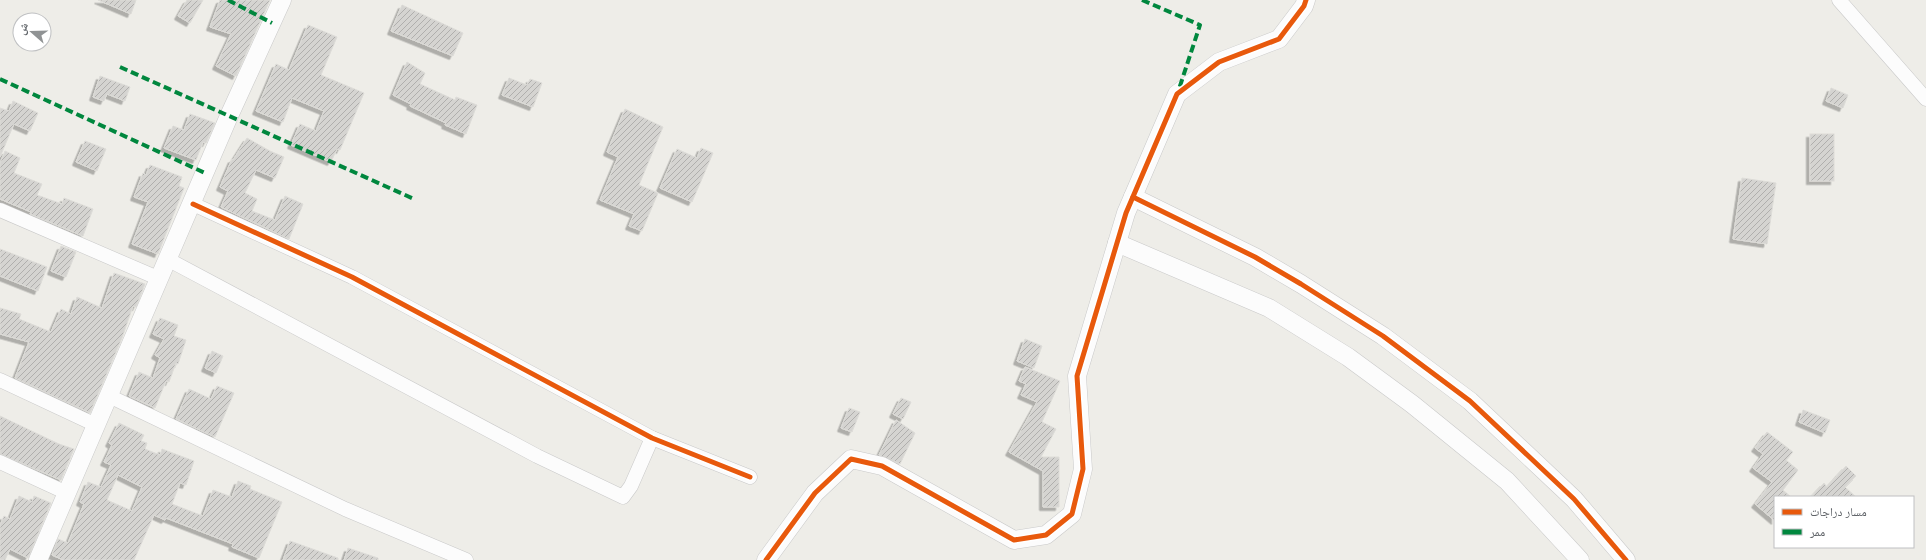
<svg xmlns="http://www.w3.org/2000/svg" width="1926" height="560" font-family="'PT Sans','Noto Naskh Arabic',sans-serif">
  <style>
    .building { fill: url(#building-hatch); stroke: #dddcd8; fill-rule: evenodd; filter: url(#shadow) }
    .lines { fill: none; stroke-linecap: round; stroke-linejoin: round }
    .minor-casing { stroke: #c9c9c9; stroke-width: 15 }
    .tertiary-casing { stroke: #c9c9c9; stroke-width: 19 }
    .minor { stroke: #fcfcfc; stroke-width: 14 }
    .tertiary { stroke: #fcfcfc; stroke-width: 18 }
    .quiet { stroke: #00873e; stroke-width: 4; stroke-dasharray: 8 4; stroke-linecap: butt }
    .cycleway-casing { stroke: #fff; stroke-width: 8 }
    .cycleway { stroke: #e8590c; stroke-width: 5 }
  </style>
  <defs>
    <pattern id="building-hatch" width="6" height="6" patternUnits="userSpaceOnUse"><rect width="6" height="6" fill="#d5d4d1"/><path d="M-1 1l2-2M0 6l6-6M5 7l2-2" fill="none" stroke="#b0afad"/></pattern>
    <filter id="shadow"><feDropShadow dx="-3.5" dy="3.5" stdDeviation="0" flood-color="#0004"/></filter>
  </defs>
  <rect width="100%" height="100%" fill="#eeede8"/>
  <g class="building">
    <polygon points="98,0 136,0 131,14"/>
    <polygon points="187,0 203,0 190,23 178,16"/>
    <polygon points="220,0 270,0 236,76 216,66 231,34 210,27"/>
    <polygon points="402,5 463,33 453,56 391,31"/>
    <polygon points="308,25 337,37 321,75 364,93 340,150 337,149 331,162 291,145 300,124 316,131 324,111 292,98 283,122 256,111 276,64 289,70"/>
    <polygon points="407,62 425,73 420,84 455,100 456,97 477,105 466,134 445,125 446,123 410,106 411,104 393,95"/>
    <polygon points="100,76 130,87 125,101 107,94 104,101 93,97"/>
    <polygon points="509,78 527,85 530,79 542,83 533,107 502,95"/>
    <polygon points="1831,88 1848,95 1843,108 1826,101"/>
    <polygon points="13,101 38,113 30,131 14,124 0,157 0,108 9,111"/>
    <polygon points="625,109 663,127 639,185 658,193 642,231 629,226 634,214 600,200 618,157 607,152"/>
    <polygon points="190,114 215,123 206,143 203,142 196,160 164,148 173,126 184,130"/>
    <rect x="1810" y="134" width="24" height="47"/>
    <polygon points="247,138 270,151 284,157 275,178 256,170 245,193 257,199 252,211 275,220 285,196 303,204 289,239 221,207 228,191 220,187 232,159 233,160"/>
    <polygon points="85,141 106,149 97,171 76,162"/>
    <polygon points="701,148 713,153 692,202 660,188 677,149 697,158"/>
    <polygon points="5,151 20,158 14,173 42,184 37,195 62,204 64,198 93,209 83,236 30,214 31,212 0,199 0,163"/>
    <polygon points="150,165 182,177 179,186 184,188 158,254 132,244 148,202 134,197 143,173 146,175"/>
    <polygon points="1742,178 1776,183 1767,244 1733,239"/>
    <polygon points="61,246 76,252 66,277 51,271"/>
    <polygon points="0,249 47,267 38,291 0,276"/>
    <polygon points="114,273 145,284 136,307 133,306 122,338 90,413 15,378 29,342 0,334 0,308 21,314 19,319 51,332 61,309 71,314 77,297 102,308"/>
    <polygon points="160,318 178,325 174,336 186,340 178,364 176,363 169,382 166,381 155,408 129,396 139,372 153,378 160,358 155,355 164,339 153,334"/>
    <polygon points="1025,339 1042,346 1034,368 1017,361"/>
    <polygon points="212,351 223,356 216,373 205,368"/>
    <polygon points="1025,367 1060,381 1042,422 1056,429 1041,457 1059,457 1059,507 1043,507 1043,471 1009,452 1037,402 1021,395 1026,384 1019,381"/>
    <polygon points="217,386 234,393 215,437 176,419 189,389 211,399"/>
    <polygon points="901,398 911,402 903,419 893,414"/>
    <polygon points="849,408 860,412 852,432 841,428"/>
    <polygon points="1803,410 1830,420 1825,433 1799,422"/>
    <polygon points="0,416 59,444 74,449 61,480 0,454"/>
    <polygon points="896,420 915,433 900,464 879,455"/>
    <path d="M119 423 144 435 141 441 147 443 145 449 160 455 162 449 194 461 186 485 180 483 172 504 203 516 213 490 232 497 238 481 251 486 250 489 282 502 259 558 232 547 233 544 166 518 165 520 154 515 134 560H63L52 555 58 539 68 543 84 504 80 502 88 482 101 487 111 465 104 462 112 445 109 443ZM118 475 142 487 132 511 107 500Z"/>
    <polygon points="1767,432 1793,452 1786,460 1798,470 1783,490 1791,497 1775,497 1775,521 1755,504 1772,482 1753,468 1763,454 1755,448"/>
    <polygon points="1846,466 1856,476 1845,487 1856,497 1811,497 1824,483 1827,487"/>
    <polygon points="19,496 32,502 34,496 51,503 28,558 10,549 5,560 0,560 0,525 4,516 10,519"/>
    <polygon points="290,541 338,558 338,560 283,560"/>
    <polygon points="348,548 378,558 378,560 344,560"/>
  </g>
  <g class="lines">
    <g class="minor-casing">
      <g id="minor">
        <polyline points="1839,0 1926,99"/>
        <polyline points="193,204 352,277 652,438 750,477"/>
        <polyline points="0,210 160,279"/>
        <polyline points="169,260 537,456 623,497 631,486 652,438"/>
        <polyline points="0,380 96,425"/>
        <polyline points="109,396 345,509 466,560"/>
        <polyline points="0,462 67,493"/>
      </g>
    </g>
    <g class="tertiary-casing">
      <g id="tertiary">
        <polyline points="1133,197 1255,257 1301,284 1383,336 1470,401 1574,499 1626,560"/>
        <polyline points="1117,243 1269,308 1348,357 1412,404 1507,481 1580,560"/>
        <polyline points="38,560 229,116 282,0"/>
        <polyline points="766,560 815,493 851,459 882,466 1014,540 1046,535 1072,514 1083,469 1077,376 1126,213 1177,94 1219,62 1279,39 1304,6 1306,0"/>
      </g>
    </g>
    <use href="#minor" class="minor"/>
    <use href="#tertiary" class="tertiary"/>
    <g class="quiet">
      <polyline points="228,0 272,23"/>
      <polyline points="1142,0 1200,25 1178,92"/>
      <polyline points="120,67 414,199"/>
      <polyline points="0,79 205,173"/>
    </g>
    <g class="cycleway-casing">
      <g id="cycleway">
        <polyline points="1133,197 1255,257 1301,284 1383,336 1470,401 1574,499 1626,560"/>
        <polyline points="193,204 352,277 652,438 750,477"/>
        <polyline points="766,560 815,493 851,459 882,466 1014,540 1046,535 1072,514 1083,469 1077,376 1126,213 1177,94 1219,62 1279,39 1304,6 1306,0"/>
      </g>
    </g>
    <use href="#cycleway" class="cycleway"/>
  </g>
  <rect x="1774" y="496" width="140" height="52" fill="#ffffff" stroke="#bfc0c2"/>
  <rect x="1782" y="509" width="20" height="6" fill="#e8590c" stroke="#bfc0c2"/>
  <text x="1810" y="516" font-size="12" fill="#5e6267">مسار دراجات</text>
  <rect x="1782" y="529" width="20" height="6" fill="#00873e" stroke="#bfc0c2"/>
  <text x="1810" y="536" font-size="12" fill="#5e6267">ممر</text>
  <g transform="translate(32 32) rotate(290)"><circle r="19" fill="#ffffff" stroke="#bfc0c2"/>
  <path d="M0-3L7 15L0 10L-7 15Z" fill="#909394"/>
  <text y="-6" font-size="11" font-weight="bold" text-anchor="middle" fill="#5e6267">ش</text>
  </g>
</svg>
